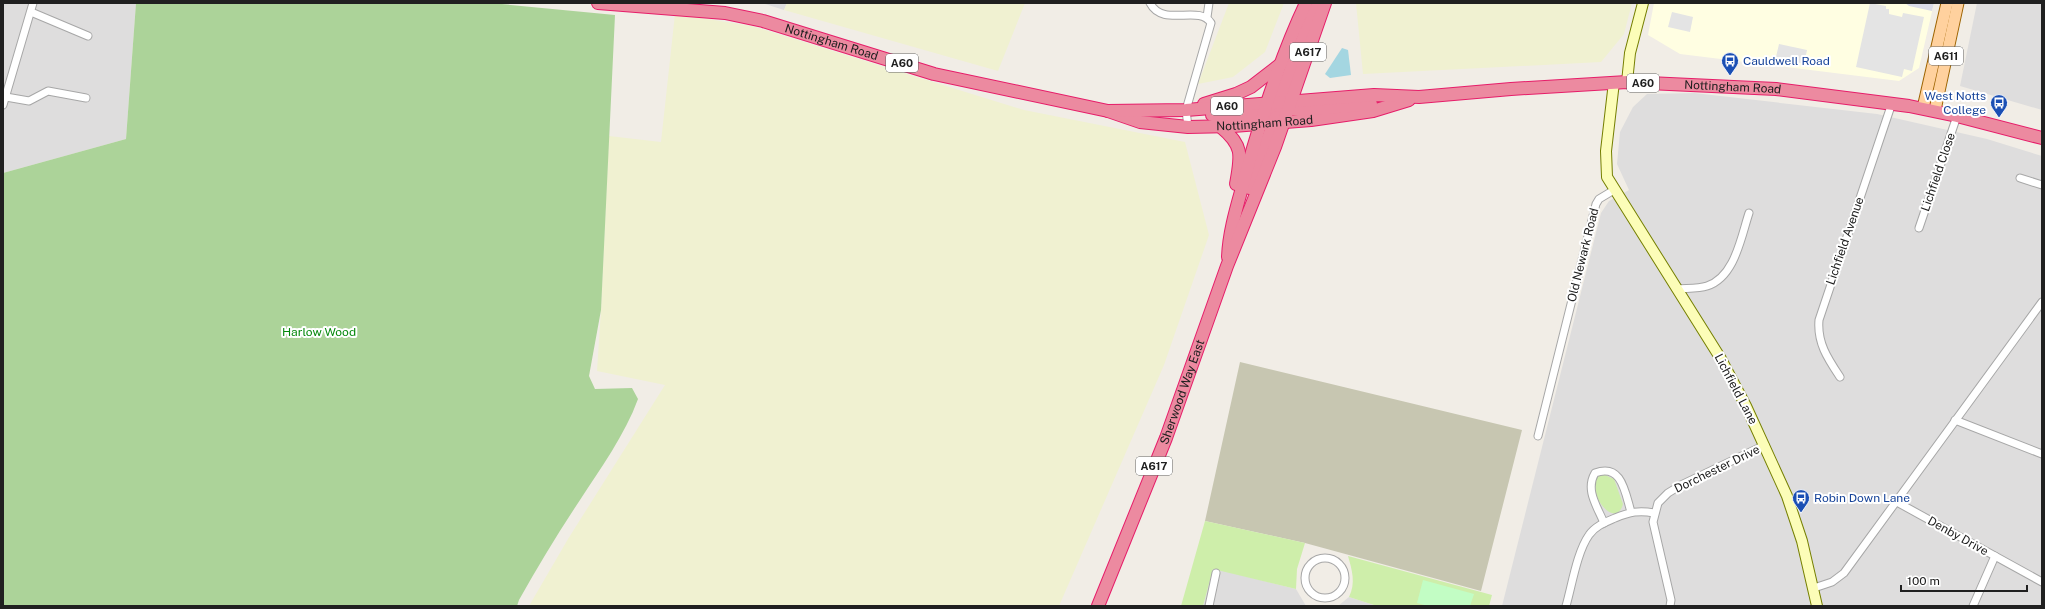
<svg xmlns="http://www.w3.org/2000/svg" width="2045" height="609" font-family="'Public Sans',sans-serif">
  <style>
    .residential { fill: #dedddd }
    .education { fill: #fffee2 }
    .construction { fill: #c7c6b1 }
    .farmland { fill: #f0f1d1 }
    .grass { fill: #ceeeaa }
    .forest { fill: #acd399 }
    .park { fill: #c2fdc4 }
    .parking { fill: #e4e4e4 }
    .plaza { fill: #dadbe7 }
    .water { fill: #a4d6e1 }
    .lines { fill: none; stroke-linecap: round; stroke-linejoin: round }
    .street-casing { stroke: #a7a7a7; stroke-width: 9 }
    .secondary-casing { stroke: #757f00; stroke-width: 12 }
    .primary-casing { stroke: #9d6300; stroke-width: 13 }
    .highway-casing { stroke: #e61d69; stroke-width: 14 }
    .street { stroke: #fff; stroke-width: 7 }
    .secondary { stroke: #fcfdb8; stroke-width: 10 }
    .primary { stroke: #ffd19e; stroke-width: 11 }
    .highway { stroke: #ec8aa0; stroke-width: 12 }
    .labels { text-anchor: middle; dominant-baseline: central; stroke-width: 4; stroke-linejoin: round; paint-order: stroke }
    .shield { fill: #fff; stroke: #636363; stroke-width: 1 }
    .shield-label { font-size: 11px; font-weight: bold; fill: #202020 }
    .street-label { font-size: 12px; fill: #202020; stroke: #fff }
    .transit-label { font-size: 12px; fill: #164399; stroke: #fff; text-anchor: start }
    .park-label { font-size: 12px; fill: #05880b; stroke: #fff }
  </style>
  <rect width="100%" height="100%" fill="#f1ede6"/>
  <g class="residential">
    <polygon points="3,3 136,3 126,139 3,173"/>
    <polygon points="762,3 787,3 784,10"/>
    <polygon points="1977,3 2042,3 2042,110 1960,86"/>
    <polygon points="1694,93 1877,114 1987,139 2042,156 2042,606 1502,606 1601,213 1609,201 1629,190 1617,164 1620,132 1633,107 1647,94"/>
    <polygon points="1213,568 1296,589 1306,606 1203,606"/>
    <polygon points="1349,597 1377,606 1338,606"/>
  </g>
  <polygon class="education" points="1654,3 1934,3 1919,68 1899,81 1680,54 1648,35"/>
  <polygon class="construction" points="1240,362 1522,430 1481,591 1305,543 1205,521"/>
  <g class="farmland">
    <polygon points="787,3 1025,3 998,71 784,10"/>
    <polygon points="1229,3 1284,3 1265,52 1233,77 1198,84"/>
    <polygon points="1356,3 1632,3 1624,34 1601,62 1363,74"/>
    <polygon points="675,14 752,26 1024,110 1185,142 1209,235 1164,365 1059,606 529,606 568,539 665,385 597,371 601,310 609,136 661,142"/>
  </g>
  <g class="grass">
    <path d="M1599 475H1605L1614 479 1623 504C1616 531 1584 493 1599 475Z"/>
    <polygon points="1205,521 1305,543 1297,569 1296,589 1213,569 1203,606 1181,606"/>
    <path d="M1348 556 1492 595 1489 606H1377L1349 597C1356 583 1352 570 1348 556Z"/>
  </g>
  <path class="forest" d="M136 3H491L615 15 601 310 589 376 595 389 632 388 638 399C625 435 600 469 580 500 558 533 538 566 519 600L517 606H3V173L126 139Z"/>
  <polygon class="park" points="1423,580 1474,594 1470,606 1428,606 1417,603"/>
  <g class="parking">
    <polygon points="1870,3 1886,6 1886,9 1889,9 1889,14 1902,17 1903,13 1924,17 1912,71 1904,69 1902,77 1856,67"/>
    <polygon points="1672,12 1693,17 1690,32 1668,27"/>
    <polygon points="1779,44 1807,50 1804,64 1776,57"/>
  </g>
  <polygon class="plaza" points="1905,3 1934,3 1932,11 1909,6"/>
  <polygon class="water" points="1342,48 1348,50 1351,75 1330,78 1325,74"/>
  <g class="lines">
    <g class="street-casing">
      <g id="street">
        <path d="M1150 3C1163 28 1199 4 1211 23L1186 110 1188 127"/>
        <polyline points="31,12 88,36"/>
        <polyline points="1207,17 1209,3"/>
        <polyline points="6,97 29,101 48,91 86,98"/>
        <polyline points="3,105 33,3"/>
        <polyline points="2020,178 2042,185"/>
        <polyline points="1919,228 1957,116"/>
        <path d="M1676 289C1686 288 1698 289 1707 286 1735 277 1741 237 1749 213"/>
        <path d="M1840 377C1828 359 1817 343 1819 320L1892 103"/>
        <polyline points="1955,420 2042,454"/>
        <polyline points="1538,436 1596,204 1599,199 1614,190"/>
        <polyline points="1895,501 2042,582"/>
        <path d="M1604 523C1597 506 1585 490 1595 473 1622 463 1625 492 1631 512"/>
        <circle cx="1325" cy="578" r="20"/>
        <polyline points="1814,588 1832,582 1844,573 2042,302"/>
        <polyline points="1209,606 1216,573"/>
        <path d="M1566 606C1572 585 1577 552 1589 535 1595 526 1606 522 1615 518 1630 512 1639 510 1654 513"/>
        <polyline points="1670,606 1671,600 1653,522 1658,503 1668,493 1681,485 1765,445"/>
        <polyline points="1973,606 1995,556"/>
      </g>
    </g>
    <g class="secondary-casing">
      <g id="secondary">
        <polyline points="1614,82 1606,151 1607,177 1721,359 1746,406 1787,496 1802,541 1817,606"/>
        <polyline points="1627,82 1630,53 1643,3"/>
      </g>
    </g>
    <g class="primary-casing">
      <g id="primary">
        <polyline points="1923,108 1947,3"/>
        <polyline points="1935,110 1958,3"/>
      </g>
    </g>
    <g class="highway-casing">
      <g id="highway">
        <path id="s1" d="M598 3 725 13 763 21 934 74 1108 111 1140 122 1188 127 1233 126 1311 120 1373 111 1409 100"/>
        <polyline points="1204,104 1236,94 1251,87 1282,63"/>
        <polyline points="1276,108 1313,12 1320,3"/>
        <polyline points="1280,108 1306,110 1371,104"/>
        <path id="s2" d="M1108 111 1186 110 1374 95 1419 97 1511 89 1627 82 1776 89 1909 106 1957 116 2042 138"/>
        <polyline points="1212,115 1270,116"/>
        <path d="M1221 127C1244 146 1241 156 1236 184"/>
        <polyline points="1249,188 1276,117"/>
        <path d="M1228 257C1229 230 1238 203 1245 177 1261 118 1280 58 1306 3"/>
        <path id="s3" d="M1098 606 1166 438 1227 266 1275 147 1325 3"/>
      </g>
    </g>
    <use href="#street" class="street"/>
    <use href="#secondary" class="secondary"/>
    <use href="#primary" class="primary"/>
    <use href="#highway" class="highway"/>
  </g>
  <defs>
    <g id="bus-pin" transform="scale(0.9)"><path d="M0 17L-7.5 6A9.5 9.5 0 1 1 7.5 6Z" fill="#1a4fb4" stroke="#fff"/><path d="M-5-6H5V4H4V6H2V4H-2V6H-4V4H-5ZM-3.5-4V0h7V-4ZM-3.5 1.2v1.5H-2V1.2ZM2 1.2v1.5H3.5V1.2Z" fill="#fff"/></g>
  </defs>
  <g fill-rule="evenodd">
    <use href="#bus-pin" x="1730" y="61"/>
    <use href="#bus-pin" x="1999" y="103"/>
    <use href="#bus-pin" x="1801" y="498"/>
  </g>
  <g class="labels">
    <g class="shield">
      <rect x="1290" y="43" width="36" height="18" rx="3"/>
      <rect x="1929" y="47" width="34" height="18" rx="3"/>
      <rect x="886" y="54" width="32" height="18" rx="3"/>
      <rect x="1627" y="74" width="32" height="18" rx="3"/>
      <rect x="1211" y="97" width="32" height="18" rx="3"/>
      <rect x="1136" y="457" width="36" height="18" rx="3"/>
    </g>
    <g class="shield-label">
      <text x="1308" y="52">A617</text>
      <text x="1946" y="56">A611</text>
      <text x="902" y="63">A60</text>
      <text x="1643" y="83">A60</text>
      <text x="1227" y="106">A60</text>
      <text x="1154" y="466">A617</text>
    </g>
    <g class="street-label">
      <text stroke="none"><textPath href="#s1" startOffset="238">Nottingham Road</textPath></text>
      <text stroke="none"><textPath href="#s2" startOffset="626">Nottingham Road</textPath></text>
      <text stroke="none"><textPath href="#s1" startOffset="682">Nottingham Road</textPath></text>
      <text transform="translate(1938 172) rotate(-71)">Lichfield Close</text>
      <text transform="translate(1845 241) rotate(-71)">Lichfield Avenue</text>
      <text transform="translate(1583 255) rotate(-76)">Old Newark Road</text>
      <text transform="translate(1736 389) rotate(62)">Lichfield Lane</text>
      <text stroke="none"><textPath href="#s3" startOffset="230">Sherwood Way East</textPath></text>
      <text transform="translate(1717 469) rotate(-26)">Dorchester Drive</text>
      <text transform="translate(1958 536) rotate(29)">Denby Drive</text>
    </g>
    <g class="transit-label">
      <text x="1743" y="61">Cauldwell Road</text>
      <text x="1986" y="96" text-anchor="end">West Notts<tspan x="1986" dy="14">College</tspan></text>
      <text x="1814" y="498">Robin Down Lane</text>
    </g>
    <g class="park-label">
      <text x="319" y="332">Harlow Wood</text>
    </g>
  </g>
  <rect width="2045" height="609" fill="none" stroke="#202020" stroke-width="8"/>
  <path d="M1901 585v6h126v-6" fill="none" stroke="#202020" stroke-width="2"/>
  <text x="1907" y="585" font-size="12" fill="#202020" stroke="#ffffff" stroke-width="3" paint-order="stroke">100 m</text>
</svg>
